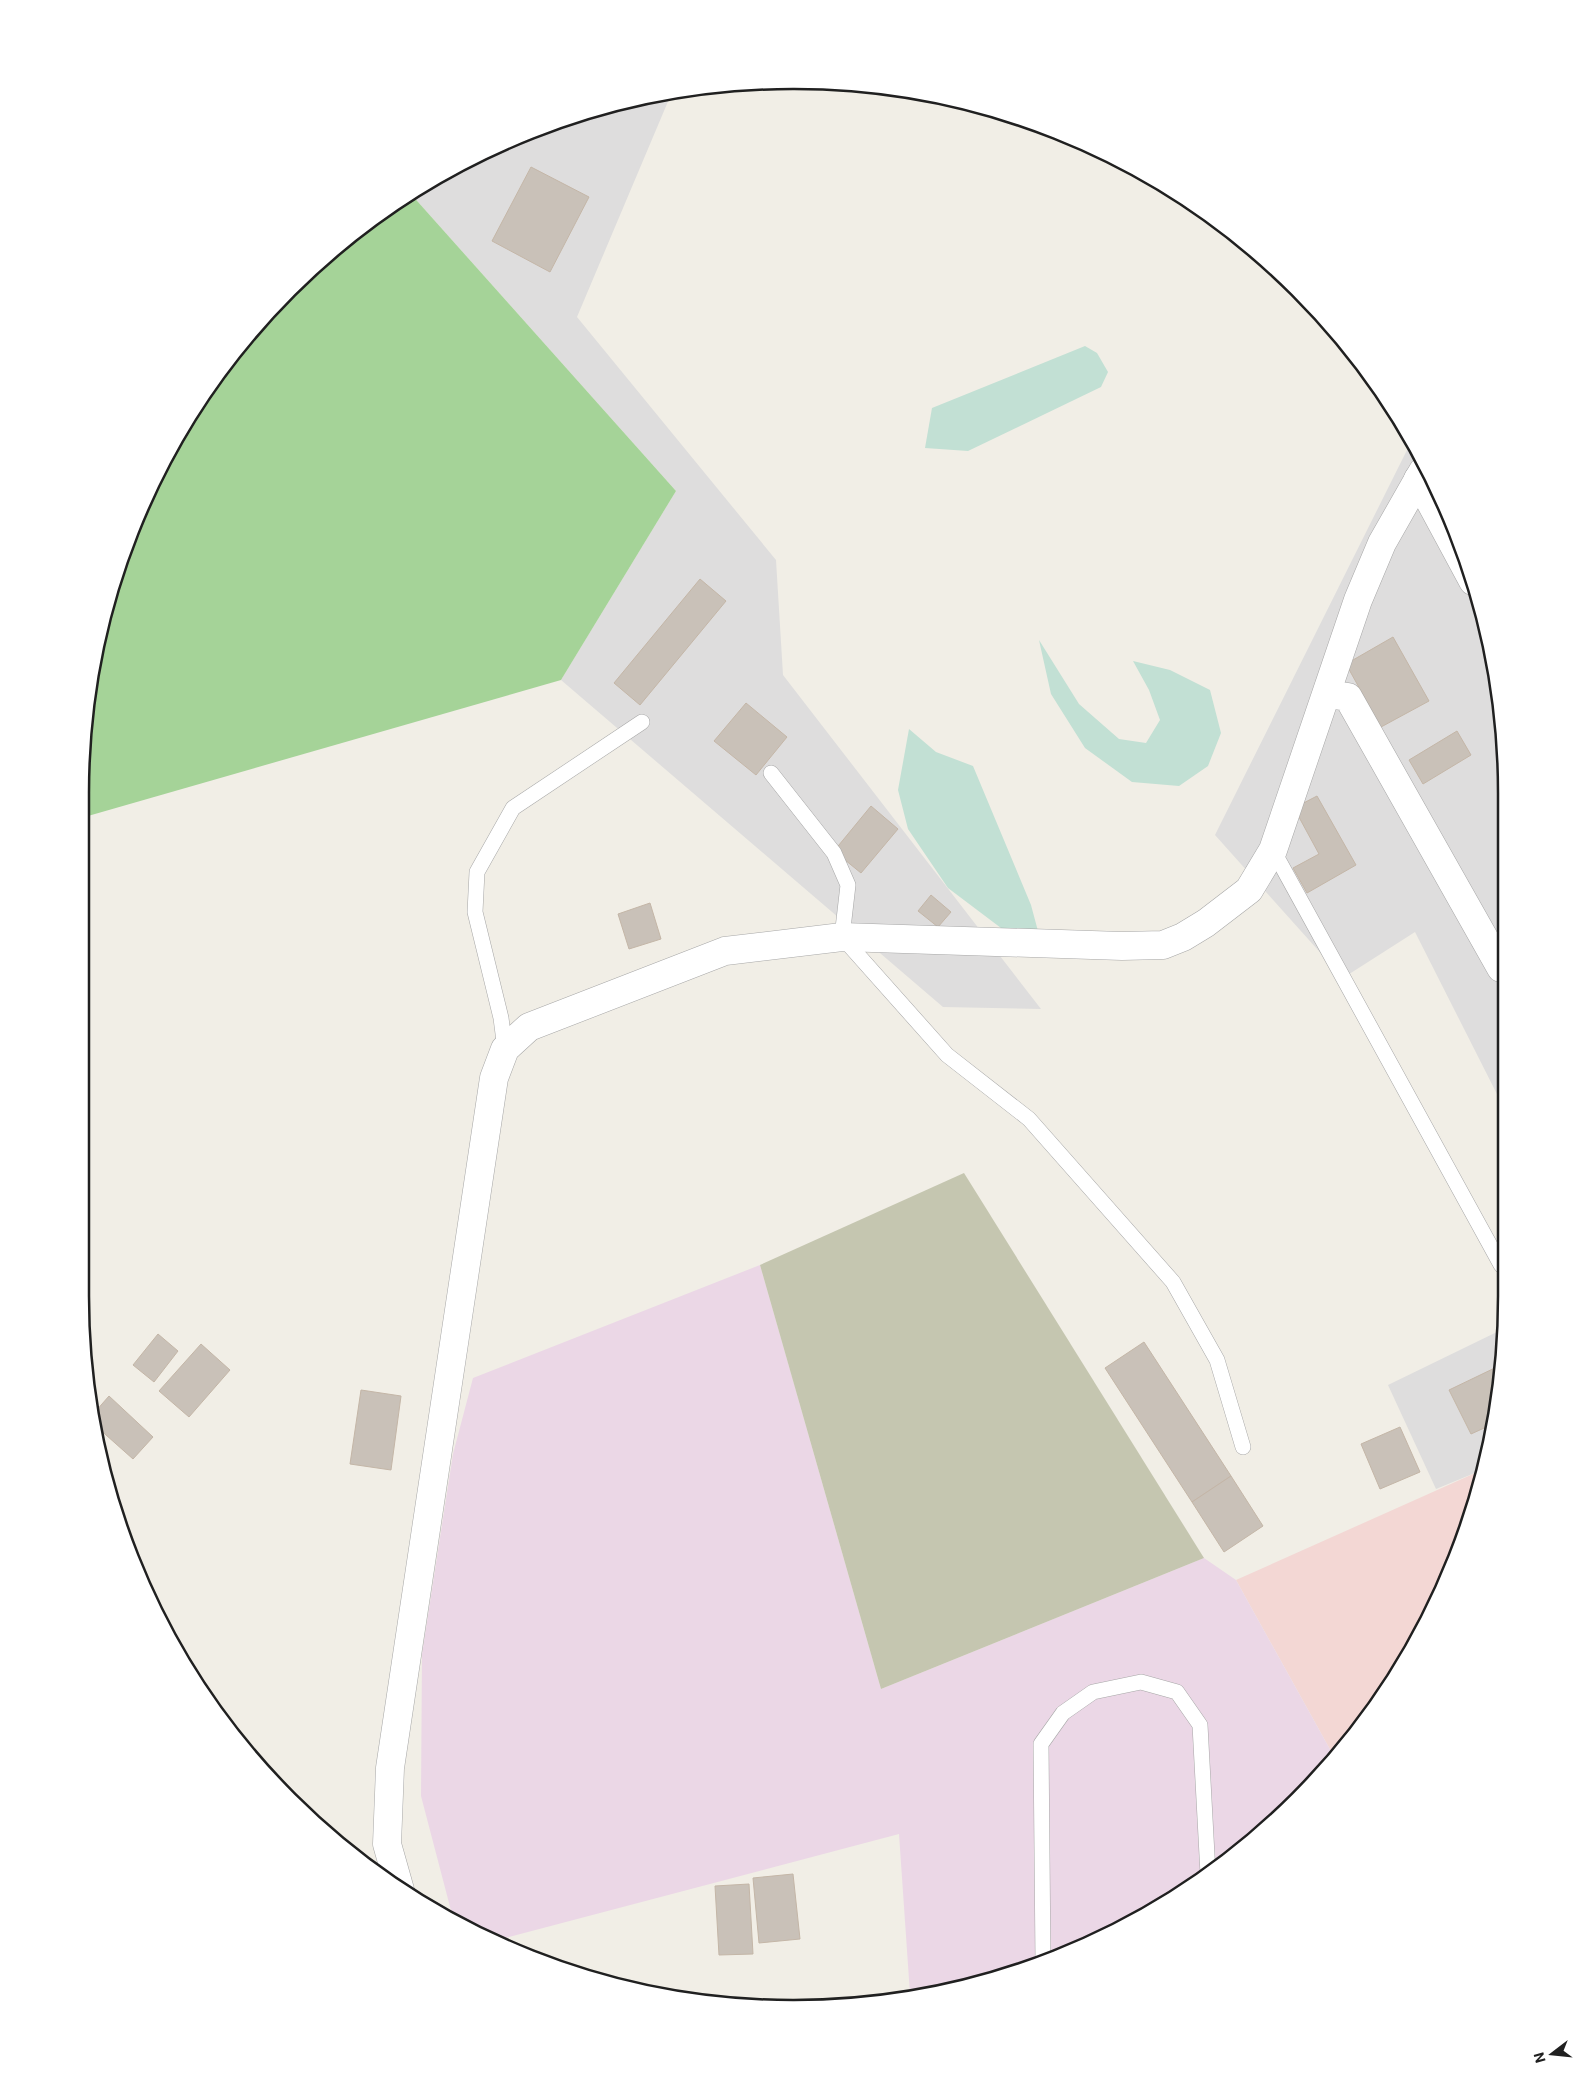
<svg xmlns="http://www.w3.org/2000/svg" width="1587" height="2089" font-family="Roboto,sans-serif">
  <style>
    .residential { fill: #dedddd }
    .commercial { fill: #f3d7d4 }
    .industrial { fill: #ebd7e6 }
    .construction { fill: #c5c6b0 }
    .forest { fill: #a5d398 }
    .wetland { fill: #c2e0d4 }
    .building { fill: #c9c1b8; stroke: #c4b6a7 }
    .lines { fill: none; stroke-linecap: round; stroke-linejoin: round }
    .service-casing { stroke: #a7a7a7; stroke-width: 16 }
    .minor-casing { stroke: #a7a7a7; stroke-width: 29 }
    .service { stroke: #fff; stroke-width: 15 }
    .minor { stroke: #fff; stroke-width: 28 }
    .rim { fill: none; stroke: #202020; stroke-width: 2.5 }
  </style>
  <rect width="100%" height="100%" fill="#f1eee6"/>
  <g class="residential">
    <polygon points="672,92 577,317 776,560 783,675 1041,1009 943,1007 561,680 676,491 410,193 520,134 654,94"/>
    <polygon points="1410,444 1469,564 1501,701 1501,1102 1415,932 1343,978 1215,835"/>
    <polygon points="1501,1330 1501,1389 1482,1470 1436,1489 1388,1385"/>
  </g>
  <polygon class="commercial" points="1482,1470 1469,1525 1387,1692 1332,1758 1332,1753 1236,1580"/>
  <polygon class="industrial" points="760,1265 881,1689 1204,1558 1236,1580 1332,1753 1332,1758 1298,1800 1190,1889 1023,1971 910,1994 899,1834 494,1941 478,1935 454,1922 421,1796 422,1654 453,1454 473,1378"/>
  <polygon class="construction" points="964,1173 1204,1558 881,1689 760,1265"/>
  <polygon class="forest" points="410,193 676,491 561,680 81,818 82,747 104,609 153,478 227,359 289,289 397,200"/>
  <g class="wetland">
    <polygon points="1085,346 1097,353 1108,372 1101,387 968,451 925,448 932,408"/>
    <polygon points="1039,640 1079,704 1119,739 1146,743 1160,720 1149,690 1133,661 1170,670 1210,690 1221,733 1208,766 1179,786 1132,782 1085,748 1051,694"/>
    <polygon points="909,729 936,752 973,766 1031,905 1042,946 1001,928 948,888 908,829 898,790"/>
  </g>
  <g class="building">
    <polygon points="531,167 589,197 550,272 492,241"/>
    <polygon points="700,579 726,601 640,705 614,683"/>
    <polygon points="1393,637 1429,701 1381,727 1346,664"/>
    <polygon points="746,703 787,737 756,775 714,741"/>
    <polygon points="1457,731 1471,755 1423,784 1409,760"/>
    <polygon points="1317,796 1356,865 1307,893 1293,868 1319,854 1294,808"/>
    <polygon points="871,806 898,829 861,873 834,851"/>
    <polygon points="931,895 951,912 938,927 918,911"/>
    <polygon points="650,903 661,939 629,949 618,914"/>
    <polygon points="158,1334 178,1351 154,1382 133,1365"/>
    <polygon points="1144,1342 1231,1476 1192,1502 1105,1368"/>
    <polygon points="201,1344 230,1370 189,1417 159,1391"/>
    <polygon points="1501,1365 1501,1389 1493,1424 1471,1434 1449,1390"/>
    <polygon points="361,1390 401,1396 391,1470 350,1464"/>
    <polygon points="109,1396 153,1437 133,1459 97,1427 95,1412"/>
    <polygon points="1400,1427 1420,1472 1380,1489 1361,1444"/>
    <polygon points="1231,1476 1263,1526 1224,1552 1192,1502"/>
    <polygon points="793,1874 800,1939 759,1943 753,1878"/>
    <polygon points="749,1884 753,1954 719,1955 715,1886"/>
  </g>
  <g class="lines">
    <g class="service-casing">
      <g id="service">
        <polyline points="771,773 834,853 848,885 842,937 947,1055 1029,1119 1173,1282 1217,1360 1243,1447"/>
        <polyline points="1273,850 1501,1265"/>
        <polyline points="505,1049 501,1018 475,912 477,872 513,808 642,722"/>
        <polyline points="1043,1961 1041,1744 1063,1713 1093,1692 1141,1682 1177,1692 1200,1725 1208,1874"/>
      </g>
    </g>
    <g class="minor-casing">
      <g id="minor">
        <polyline points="1418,479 1473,581"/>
        <polyline points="1327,694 1348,697 1501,968"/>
        <polyline points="400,1890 387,1844 390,1768 494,1078 505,1049 529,1027 725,951 842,937 1122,946 1163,945 1183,937 1206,923 1249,890 1273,850 1358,600 1382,543 1423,471"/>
      </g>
    </g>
    <use href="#service" class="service"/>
    <use href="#minor" class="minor"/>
  </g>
  <path d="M0 0H1587V2089H0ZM793 89H794A704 704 0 0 1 1498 793V1296A704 704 0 0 1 794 2000H793A704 704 0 0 1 89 1296V793A704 704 0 0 1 793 89Z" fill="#fff" fill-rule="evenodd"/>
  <path class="rim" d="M793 89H794A704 704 0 0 1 1498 793V1296A704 704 0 0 1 794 2000H793A704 704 0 0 1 89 1296V793A704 704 0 0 1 793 89Z"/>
  <g transform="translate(1552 2054) rotate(254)" stroke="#ffffff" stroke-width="4" paint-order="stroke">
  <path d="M0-4L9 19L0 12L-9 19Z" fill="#202020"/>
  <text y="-8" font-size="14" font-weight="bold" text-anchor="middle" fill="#202020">N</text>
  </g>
</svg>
